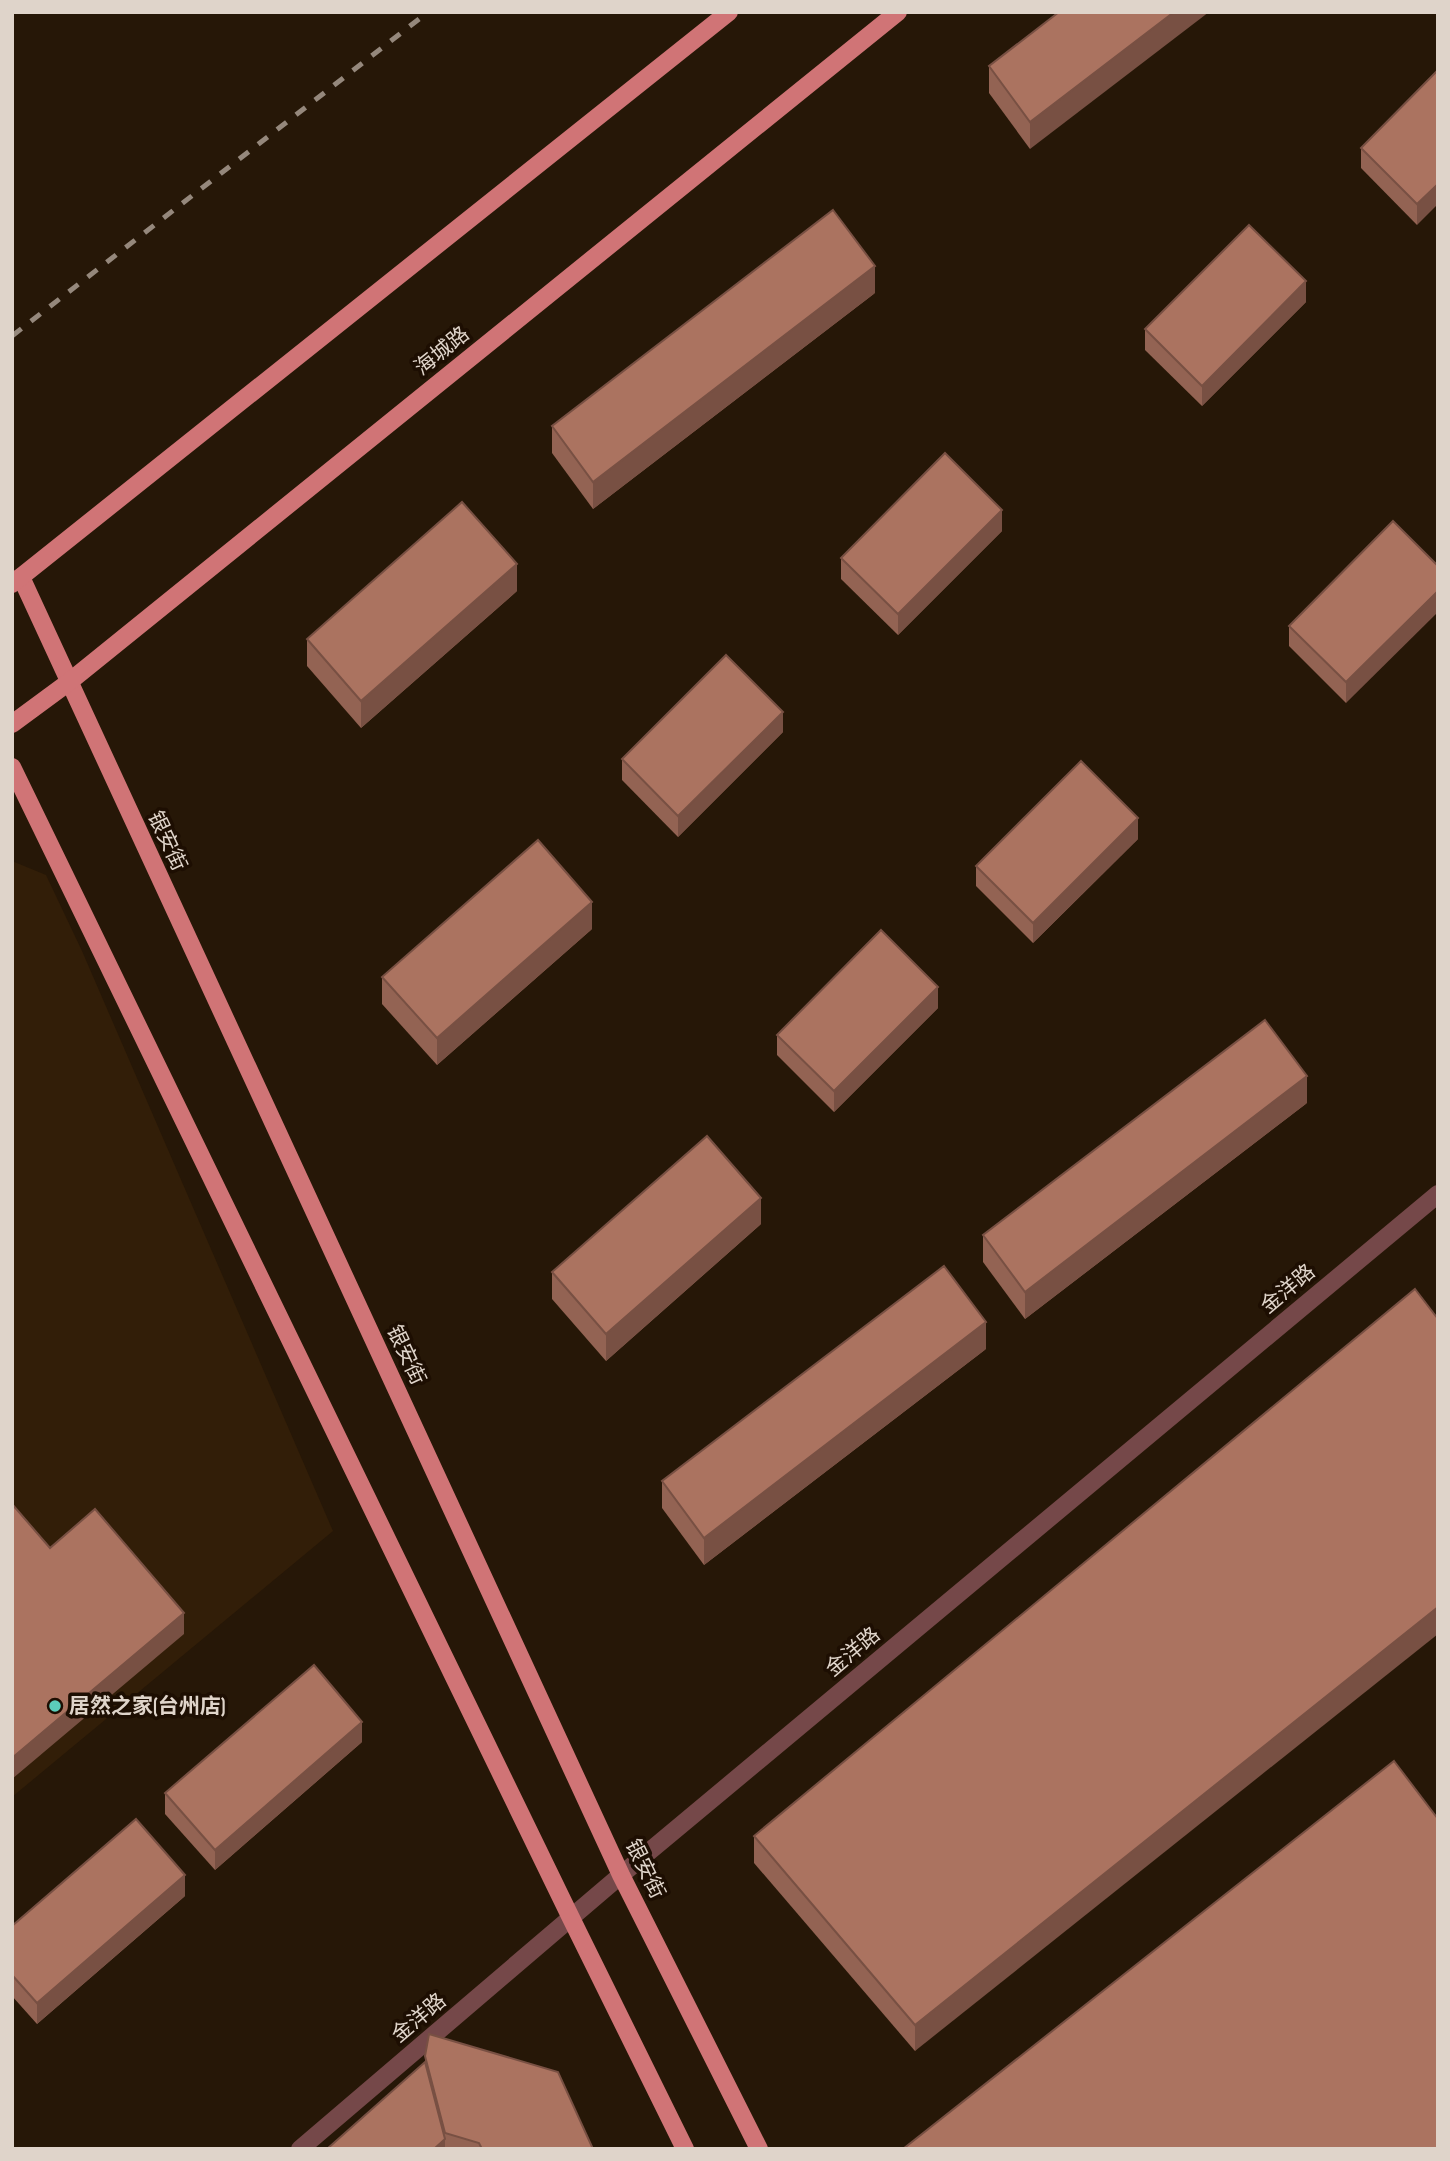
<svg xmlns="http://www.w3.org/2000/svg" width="1450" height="2161" font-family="'Sofia Sans Condensed','Noto Sans SC',sans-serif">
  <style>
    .built { fill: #321e08 }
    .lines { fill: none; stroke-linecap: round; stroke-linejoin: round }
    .minor { stroke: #754849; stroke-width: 18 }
    .major { stroke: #d07476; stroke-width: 18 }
    .rail { stroke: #95887c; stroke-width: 5; stroke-dasharray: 12 12; stroke-linecap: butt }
    .wall { fill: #936353 }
    .shaded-wall { fill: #785043 }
    .building { fill: #ab7360; stroke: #785043; stroke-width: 2 }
    .poi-dot { fill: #5bcebb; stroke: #1d0e02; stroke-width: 2.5 }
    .labels { text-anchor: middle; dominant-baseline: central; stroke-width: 7; stroke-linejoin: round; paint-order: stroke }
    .street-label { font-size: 21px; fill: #dfd4ca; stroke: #1d0e02 }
    .poi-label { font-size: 21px; font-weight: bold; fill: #dfd4ca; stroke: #1d0e02; text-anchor: start }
  </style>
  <rect width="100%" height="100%" fill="#261707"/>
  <polygon class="built" points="12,861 46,875 82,951 333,1531 12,1797"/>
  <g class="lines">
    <polyline class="minor" points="300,2149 621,1875 1438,1194"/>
    <g class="major">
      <polyline points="21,577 621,1875 759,2149"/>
      <polyline points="12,584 729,12"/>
      <polyline points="12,724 69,682 898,12"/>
      <polyline points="12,767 571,1918 685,2149"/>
    </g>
    <polyline class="rail" points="12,336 428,12"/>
  </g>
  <g class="wall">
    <polygon points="1059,12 1030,149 989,93 989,66"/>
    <polygon points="1438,70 1417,225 1361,168 1361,148"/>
    <polygon points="875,293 593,509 552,453 552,426"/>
    <polygon points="1306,302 1202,406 1145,350 1145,329"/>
    <polygon points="1393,521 1346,703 1289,646 1289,626"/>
    <polygon points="1002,531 898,635 841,579 841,558"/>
    <polygon points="517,591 361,728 307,666 307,639"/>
    <polygon points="783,732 678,837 622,780 622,759"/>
    <polygon points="1138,839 1033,943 976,886 976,866"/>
    <polygon points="592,929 437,1065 382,1004 382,977"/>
    <polygon points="938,1008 834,1112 777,1055 777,1035"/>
    <polygon points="1307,1103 1025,1319 983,1262 983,1235"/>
    <polygon points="761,1224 606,1361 552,1299 552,1272"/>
    <polygon points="1438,1319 915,2051 754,1863 754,1836"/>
    <polygon points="986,1349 704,1565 662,1508 662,1481"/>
    <polygon points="362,1742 215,1870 165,1814 165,1793"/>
    <polygon points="185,1896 37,2024 12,1996 12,1926"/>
    <polygon points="425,2056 593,2149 327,2149 425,2062"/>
  </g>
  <g class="shaded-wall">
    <polygon points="1174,12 1209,12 1030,149 1030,122"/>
    <polygon points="1438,184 1438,204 1417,225 1417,204"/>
    <polygon points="875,266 875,293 593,509 593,482"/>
    <polygon points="1306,281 1306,302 1202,406 1202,386"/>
    <polygon points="1002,510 1002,531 898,635 898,614"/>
    <polygon points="517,564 517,591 361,728 361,701"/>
    <polygon points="1438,591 1438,612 1346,703 1346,682"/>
    <polygon points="783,712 783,732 678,837 678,816"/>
    <polygon points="1138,818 1138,839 1033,943 1033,923"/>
    <polygon points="592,902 592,929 437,1065 437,1038"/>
    <polygon points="938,987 938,1008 834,1112 834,1091"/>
    <polygon points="1307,1076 1307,1103 1025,1319 1025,1292"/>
    <polygon points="761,1198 761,1224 606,1361 606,1334"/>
    <polygon points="986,1322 986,1349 704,1565 704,1538"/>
    <polygon points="1438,1607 1438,1634 915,2051 915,2025"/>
    <polygon points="184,1613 184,1634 12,1779 12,1758"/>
    <polygon points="362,1722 362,1742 215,1870 215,1850"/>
    <polygon points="185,1875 185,1896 37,2024 37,2003"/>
    <polygon points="445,2139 445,2149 434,2149"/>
  </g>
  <g class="building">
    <polygon points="1059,12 1174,12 1030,122 989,66"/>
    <polygon points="1438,70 1438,184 1417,204 1361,148"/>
    <polygon points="833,210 875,266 593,482 552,426"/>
    <polygon points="1249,225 1306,281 1202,386 1145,329"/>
    <polygon points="945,453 1002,510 898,614 841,558"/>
    <polygon points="462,502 517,564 361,701 307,639"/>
    <polygon points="1393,521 1438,566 1438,591 1346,682 1289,626"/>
    <polygon points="726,655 783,712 678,816 622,759"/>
    <polygon points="1081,761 1138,818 1033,923 976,866"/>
    <polygon points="538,840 592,902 437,1038 382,977"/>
    <polygon points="881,930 938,987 834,1091 777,1035"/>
    <polygon points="1265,1020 1307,1076 1025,1292 983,1235"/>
    <polygon points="707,1136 761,1198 606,1334 552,1272"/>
    <polygon points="944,1266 986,1322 704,1538 662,1481"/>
    <polygon points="1415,1289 1438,1319 1438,1607 915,2025 754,1836"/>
    <polygon points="12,1504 50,1548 95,1509 184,1613 12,1758"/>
    <polygon points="314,1665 362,1722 215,1850 165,1793"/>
    <polygon points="1394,1761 1438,1819 1438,2149 903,2149"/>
    <polygon points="136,1819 185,1875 37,2003 12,1975 12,1926"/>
    <polygon points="429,2034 558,2072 593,2149 482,2149 479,2143 445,2133 425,2056"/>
    <polygon points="425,2062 445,2139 434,2149 327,2149"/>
  </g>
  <circle class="poi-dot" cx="55" cy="1706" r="7"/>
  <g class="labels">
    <g class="street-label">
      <text transform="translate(442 351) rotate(-39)">海城路</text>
      <text transform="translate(167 841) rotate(65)">银安街</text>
      <text transform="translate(1288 1289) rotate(-40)">金洋路</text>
      <text transform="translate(406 1355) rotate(65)">银安街</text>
      <text transform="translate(853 1652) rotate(-40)">金洋路</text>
      <text transform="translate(645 1869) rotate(64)">银安街</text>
      <text transform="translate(419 2018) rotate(-40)">金洋路</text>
    </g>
    <g class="poi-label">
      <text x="69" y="1706">居然之家(台州店)</text>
    </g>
  </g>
  <rect width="1450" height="2161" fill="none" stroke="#dfd4ca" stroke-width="28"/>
</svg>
